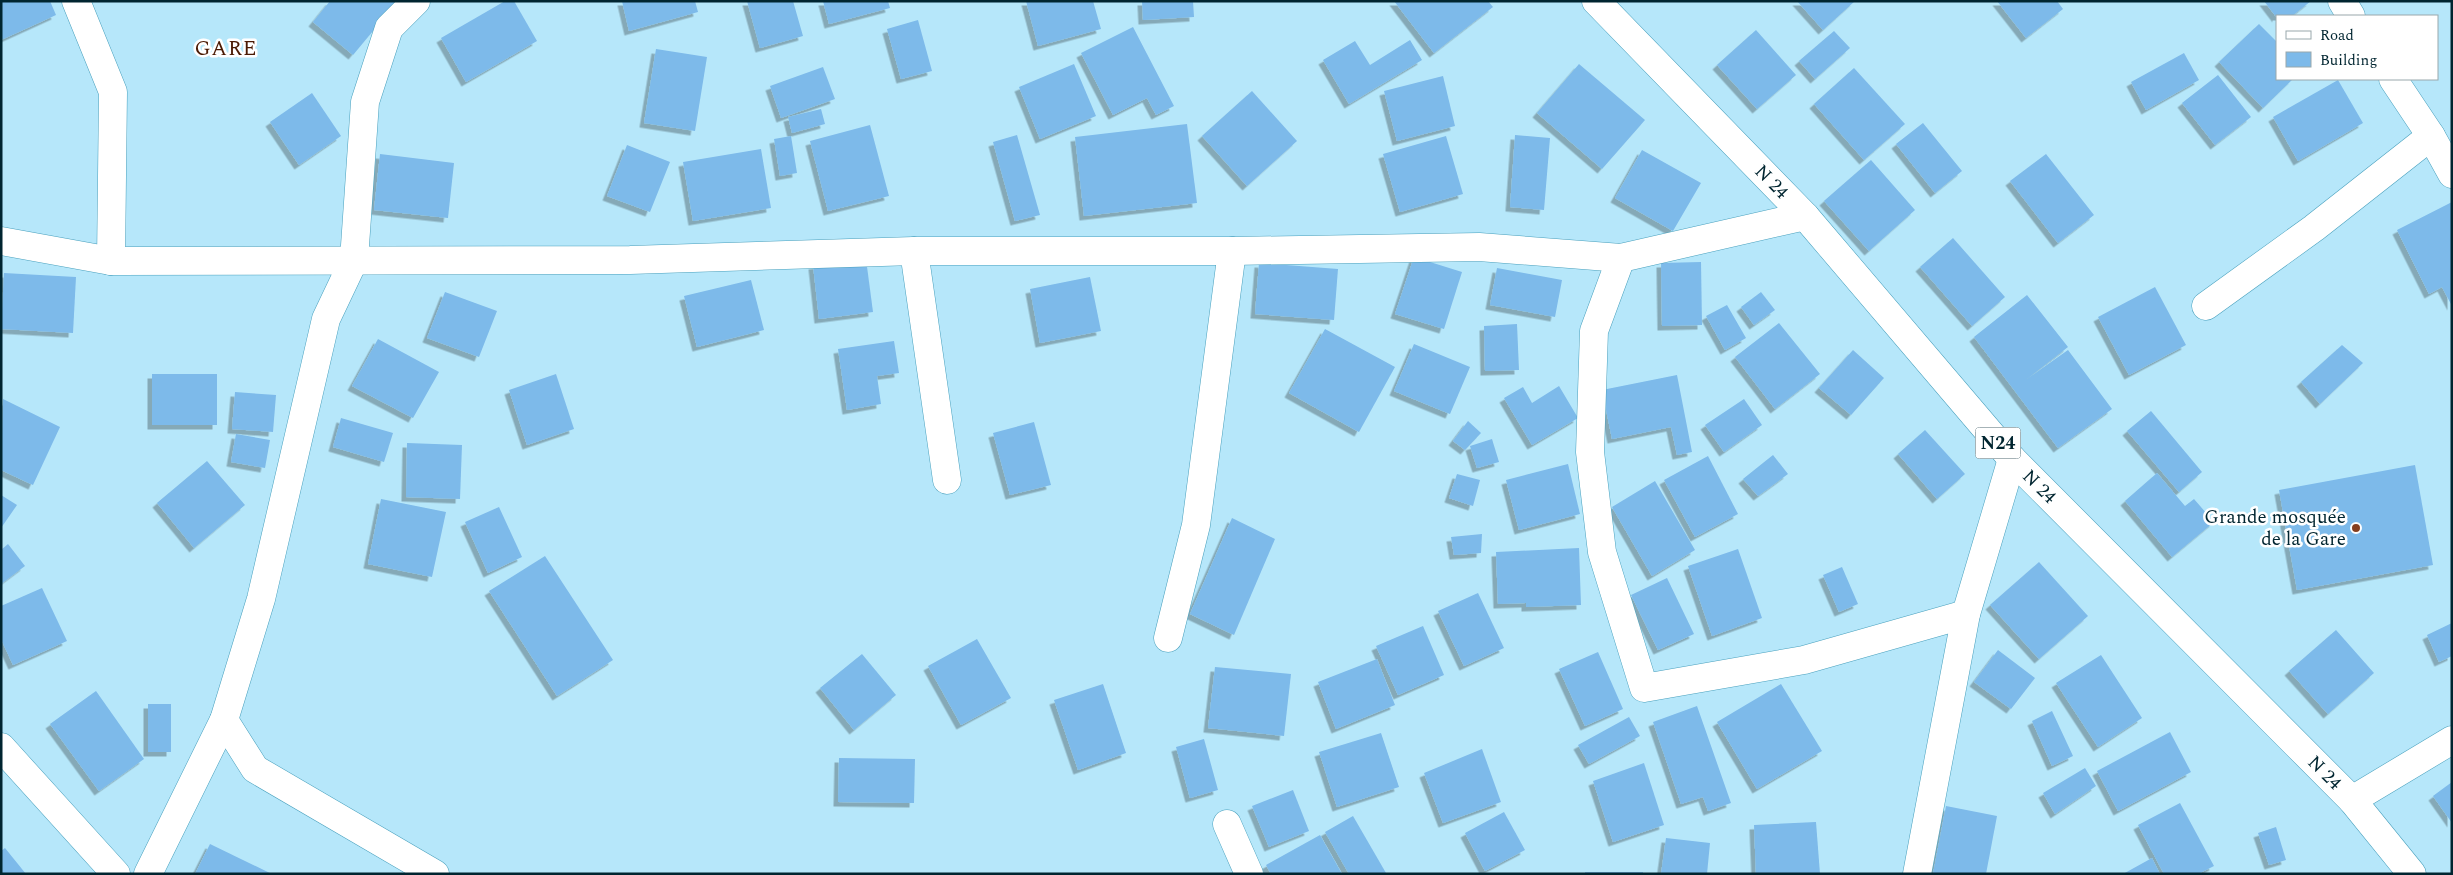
<svg xmlns="http://www.w3.org/2000/svg" width="2453" height="875" font-family="Spectral,serif">
  <style>
    .building { fill: #7dbaea; filter: url(#shadow) }
    .lines { fill: none; stroke-linecap: round; stroke-linejoin: round }
    .minor-casing { stroke: #48a0bd; stroke-width: 29 }
    .primary-casing { stroke: #48a0bd; stroke-width: 29 }
    .minor { stroke: #fff; stroke-width: 28 }
    .primary { stroke: #fff; stroke-width: 28 }
    .poi-dot { fill: #853e1e; stroke: #fff; stroke-width: 2 }
    .labels { text-anchor: middle; dominant-baseline: central; stroke-width: 5; stroke-linejoin: round; paint-order: stroke }
    .shield { fill: #fff; stroke: #4c666e; stroke-width: 1 }
    .shield-label { font-size: 18px; font-weight: bold; fill: #002530 }
    .street-label { font-size: 19px; fill: #002530; stroke: #fff }
    .poi-label { font-size: 19px; fill: #002530; stroke: #fff; text-anchor: end }
    .quarter-label { font-size: 21px; letter-spacing: 1px; fill: #4a1a04; stroke: #fff }
  </style>
  <defs>
    <filter id="shadow"><feDropShadow dx="-4.5" dy="4.5" stdDeviation="0" flood-color="#0004"/></filter>
  </defs>
  <rect width="100%" height="100%" fill="#b6e7fa"/>
  <g class="building">
    <polygon points="1,1 50,1 56,15 1,40"/>
    <polygon points="330,1 395,1 397,2 353,55 313,22"/>
    <polygon points="505,1 514,1 537,41 466,82 441,38"/>
    <polygon points="622,1 695,1 698,12 629,31"/>
    <polygon points="747,1 793,1 803,36 760,48"/>
    <polygon points="823,1 888,1 890,8 829,24"/>
    <polygon points="1026,1 1093,1 1101,29 1038,46"/>
    <polygon points="1142,1 1193,1 1194,17 1143,20"/>
    <polygon points="1394,1 1488,1 1493,7 1434,53"/>
    <polygon points="1797,1 1855,1 1823,30"/>
    <polygon points="1997,1 2057,1 2063,9 2026,38"/>
    <polygon points="2264,1 2311,1 2292,16 2277,16 2277,18"/>
    <polygon points="918,20 932,71 901,79 887,29"/>
    <polygon points="2259,24 2277,42 2277,79 2293,79 2263,108 2219,62"/>
    <polygon points="1133,27 1174,106 1156,115 1147,98 1113,115 1081,53"/>
    <polygon points="1756,30 1796,75 1757,109 1717,65"/>
    <polygon points="1834,31 1850,48 1815,79 1799,61"/>
    <polygon points="1410,40 1422,60 1349,104 1323,60 1355,41 1370,65"/>
    <polygon points="656,49 707,57 695,131 644,123"/>
    <polygon points="2184,53 2199,80 2146,110 2131,82"/>
    <polygon points="1074,64 1096,116 1040,139 1019,87"/>
    <polygon points="1579,64 1645,120 1602,169 1537,113"/>
    <polygon points="823,67 835,99 781,118 770,86"/>
    <polygon points="1854,68 1905,124 1864,160 1814,104"/>
    <polygon points="2218,75 2251,117 2215,145 2182,103"/>
    <polygon points="1443,76 1455,126 1397,141 1384,91"/>
    <polygon points="2338,80 2363,123 2298,161 2273,117"/>
    <polygon points="1252,91 1297,141 1247,186 1202,136"/>
    <polygon points="312,93 341,136 299,165 270,122"/>
    <polygon points="821,109 825,124 792,133 788,117"/>
    <polygon points="1923,123 1962,171 1935,193 1896,144"/>
    <polygon points="1187,124 1197,203 1084,216 1075,137"/>
    <polygon points="870,125 889,196 828,211 810,141"/>
    <polygon points="1017,135 1040,215 1015,221 993,142"/>
    <polygon points="1515,135 1550,138 1544,210 1510,207"/>
    <polygon points="791,136 797,173 780,176 774,139"/>
    <polygon points="1446,136 1463,194 1400,212 1383,154"/>
    <polygon points="627,145 670,162 650,212 607,196"/>
    <polygon points="761,149 771,208 693,221 683,162"/>
    <polygon points="1642,150 1701,183 1673,231 1615,198"/>
    <polygon points="380,154 454,163 448,218 374,210"/>
    <polygon points="2046,154 2094,215 2058,243 2010,181"/>
    <polygon points="1871,160 1915,210 1869,251 1824,201"/>
    <polygon points="2452,202 2452,306 2442,287 2429,294 2397,230"/>
    <polygon points="1953,238 2005,297 1972,326 1920,267"/>
    <polygon points="1414,257 1462,272 1444,329 1395,314"/>
    <polygon points="866,259 873,312 819,319 813,265"/>
    <polygon points="1701,262 1702,325 1662,326 1661,263"/>
    <polygon points="1259,263 1338,269 1334,320 1255,314"/>
    <polygon points="1497,268 1562,280 1555,317 1490,305"/>
    <polygon points="4,273 76,277 73,333 1,329"/>
    <polygon points="1090,277 1101,331 1040,343 1030,289"/>
    <polygon points="751,280 764,330 697,347 684,296"/>
    <polygon points="2155,287 2186,345 2129,375 2098,317"/>
    <polygon points="445,292 497,311 479,357 427,338"/>
    <polygon points="1761,292 1775,310 1754,325 1741,307"/>
    <polygon points="2027,295 2068,347 2027,379 2068,350 2112,409 2058,448 1974,337"/>
    <polygon points="1727,305 1746,338 1725,350 1706,316"/>
    <polygon points="1779,323 1820,374 1775,409 1735,357"/>
    <polygon points="1517,324 1519,370 1485,371 1484,326"/>
    <polygon points="1325,329 1395,367 1359,432 1289,393"/>
    <polygon points="378,339 439,372 413,418 352,386"/>
    <polygon points="894,341 899,373 877,376 881,404 847,410 838,349"/>
    <polygon points="1414,344 1470,367 1450,414 1394,391"/>
    <polygon points="2342,345 2363,363 2320,404 2301,382"/>
    <polygon points="1853,350 1884,378 1851,415 1819,388"/>
    <rect x="152" y="374" width="65" height="51"/>
    <polygon points="556,374 574,429 527,445 509,390"/>
    <polygon points="1677,375 1692,452 1677,455 1671,427 1612,439 1602,390"/>
    <polygon points="1559,386 1578,418 1532,445 1504,398 1523,387 1532,403"/>
    <polygon points="235,392 276,395 273,432 232,429"/>
    <polygon points="3,399 60,427 33,485 1,470"/>
    <polygon points="1744,399 1762,425 1724,452 1705,425"/>
    <polygon points="2151,411 2202,472 2179,492 2127,431"/>
    <polygon points="341,418 393,433 384,462 333,447"/>
    <polygon points="1468,421 1481,433 1465,450 1453,441"/>
    <polygon points="1034,422 1051,485 1010,495 993,433"/>
    <polygon points="1925,430 1965,474 1937,499 1898,454"/>
    <polygon points="236,434 270,440 265,468 231,462"/>
    <polygon points="1492,439 1499,462 1477,468 1470,446"/>
    <polygon points="407,443 462,445 460,499 406,497"/>
    <polygon points="1773,455 1788,474 1758,496 1743,479"/>
    <polygon points="1708,456 1738,514 1695,537 1664,480"/>
    <polygon points="207,461 245,505 194,548 157,503"/>
    <polygon points="1568,464 1580,514 1519,530 1506,480"/>
    <polygon points="2415,465 2433,565 2297,590 2279,490"/>
    <polygon points="2157,473 2185,506 2194,499 2214,522 2172,557 2125,501"/>
    <polygon points="1457,474 1480,480 1473,506 1449,498"/>
    <polygon points="1655,481 1695,550 1652,576 1612,507"/>
    <polygon points="1,495 17,505 1,528"/>
    <polygon points="381,499 446,512 432,577 368,564"/>
    <polygon points="499,507 522,557 488,573 465,522"/>
    <polygon points="1232,518 1275,539 1234,635 1190,614"/>
    <polygon points="1482,534 1481,553 1454,555 1451,537"/>
    <polygon points="8,544 25,566 1,584 1,550"/>
    <polygon points="1579,548 1581,605 1526,607 1526,603 1498,604 1496,552"/>
    <polygon points="1738,549 1762,618 1712,636 1688,566"/>
    <polygon points="545,556 613,660 557,696 489,591"/>
    <polygon points="2039,562 2088,616 2039,659 1990,605"/>
    <polygon points="1842,567 1858,604 1839,612 1823,575"/>
    <polygon points="1667,578 1694,634 1658,650 1631,595"/>
    <polygon points="42,588 67,641 13,665 1,639 1,606"/>
    <polygon points="1478,593 1504,648 1464,666 1438,611"/>
    <polygon points="2452,623 2452,656 2439,662 2427,635"/>
    <polygon points="1423,626 1444,675 1398,695 1376,646"/>
    <polygon points="2336,630 2374,673 2328,714 2289,671"/>
    <polygon points="977,639 1011,698 961,725 928,666"/>
    <polygon points="1998,650 2035,678 2011,709 1974,682"/>
    <polygon points="1598,652 1623,709 1585,726 1559,669"/>
    <polygon points="862,654 896,695 854,730 820,688"/>
    <polygon points="2101,655 2142,718 2098,747 2056,683"/>
    <polygon points="1377,659 1395,705 1336,729 1318,682"/>
    <polygon points="1215,667 1291,674 1284,736 1208,728"/>
    <polygon points="1103,684 1126,753 1078,770 1054,700"/>
    <polygon points="1781,684 1822,751 1757,789 1717,722"/>
    <polygon points="96,691 144,759 99,791 50,724"/>
    <rect x="148" y="704" width="23" height="48"/>
    <polygon points="1697,706 1731,803 1708,811 1703,797 1681,804 1653,722"/>
    <polygon points="2052,711 2073,756 2052,766 2032,721"/>
    <polygon points="1629,717 1640,736 1589,764 1578,745"/>
    <polygon points="2170,732 2191,772 2118,811 2097,771"/>
    <polygon points="1381,733 1399,787 1337,807 1319,752"/>
    <polygon points="1204,739 1218,790 1190,798 1176,747"/>
    <polygon points="1482,749 1501,802 1443,823 1424,773"/>
    <polygon points="839,758 915,759 914,803 838,802"/>
    <polygon points="1644,763 1664,825 1613,842 1593,781"/>
    <polygon points="2085,768 2096,786 2055,814 2043,793"/>
    <polygon points="2452,782 2452,823 2433,796"/>
    <polygon points="1293,790 1309,831 1269,847 1252,806"/>
    <polygon points="2180,803 2214,866 2198,874 2164,874 2138,825"/>
    <polygon points="1946,806 1997,816 1986,874 1933,874"/>
    <polygon points="1504,812 1525,850 1485,871 1465,833"/>
    <polygon points="1353,816 1386,873 1384,874 1349,874 1325,832"/>
    <polygon points="1816,822 1820,874 1756,874 1754,825"/>
    <polygon points="2276,827 2286,860 2269,865 2258,833"/>
    <polygon points="1320,835 1342,874 1271,874 1266,865"/>
    <polygon points="1666,838 1710,843 1707,874 1661,874"/>
    <polygon points="210,844 272,874 195,874"/>
    <polygon points="5,848 26,874 1,874 1,851"/>
    <polygon points="2152,858 2160,874 2123,874"/>
    <rect x="1585" y="872" width="58" height="2"/>
  </g>
  <g class="lines">
    <g class="minor-casing">
      <g id="minor">
        <polyline points="76,1 113,92 111,261"/>
        <polyline points="2342,1 2351,16"/>
        <polyline points="2393,79 2431,136 2452,174"/>
        <polyline points="1,241 111,261 630,260 914,251 1232,251 1479,247 1621,258 1805,216"/>
        <polyline points="914,251 947,480"/>
        <polyline points="1621,258 1594,331 1590,452 1602,552 1644,688 1804,660 1966,614"/>
        <polyline points="2206,306 2314,228 2431,136"/>
        <polyline points="1168,638 1196,525 1232,251"/>
        <polyline points="224,720 255,769 435,874"/>
        <polyline points="1,747 116,874"/>
        <polyline points="2352,800 2452,740"/>
        <polyline points="1227,824 1249,874"/>
        <polyline points="148,874 224,720 261,599 326,319 354,260 365,102 389,28 416,1"/>
        <polyline points="1917,874 1966,614 2012,459"/>
      </g>
    </g>
    <g class="primary-casing">
      <g id="primary">
        <path id="s1" d="M1596 1 1805 216 2012 459 2352 800 2412 874"/>
      </g>
    </g>
    <use href="#minor" class="minor"/>
    <use href="#primary" class="primary"/>
  </g>
  <circle class="poi-dot" cx="2356" cy="528" r="5"/>
  <g class="labels">
    <rect class="shield" x="1975.5" y="427.5" width="45" height="31" rx="4"/>
    <g class="shield-label">
      <text x="1998" y="443">N24</text>
    </g>
    <g class="street-label">
      <text stroke="none"><textPath href="#s1" startOffset="252">N 24</textPath></text>
      <text stroke="none"><textPath href="#s1" startOffset="658">N 24</textPath></text>
      <text stroke="none"><textPath href="#s1" startOffset="1062">N 24</textPath></text>
    </g>
    <g class="poi-label">
      <text x="2346" y="517">Grande mosquée<tspan x="2346" dy="22">de la Gare</tspan></text>
    </g>
    <g class="quarter-label">
      <text x="226" y="49">GARE</text>
    </g>
  </g>
  <rect width="2453" height="875" fill="none" stroke="#002530" stroke-width="5"/>
  <rect x="2276" y="15" width="162" height="65" fill="#ffffff" stroke="#99a8ac"/>
  <rect x="2286" y="31" width="25" height="8" fill="#ffffff" stroke="#99a8ac"/>
  <text x="2320" y="40" font-size="15" fill="#002530">Road</text>
  <rect x="2286" y="52" width="25" height="15" fill="#7dbaea" stroke="#99a8ac"/>
  <text x="2320" y="65" font-size="15" fill="#002530">Building</text>
</svg>
